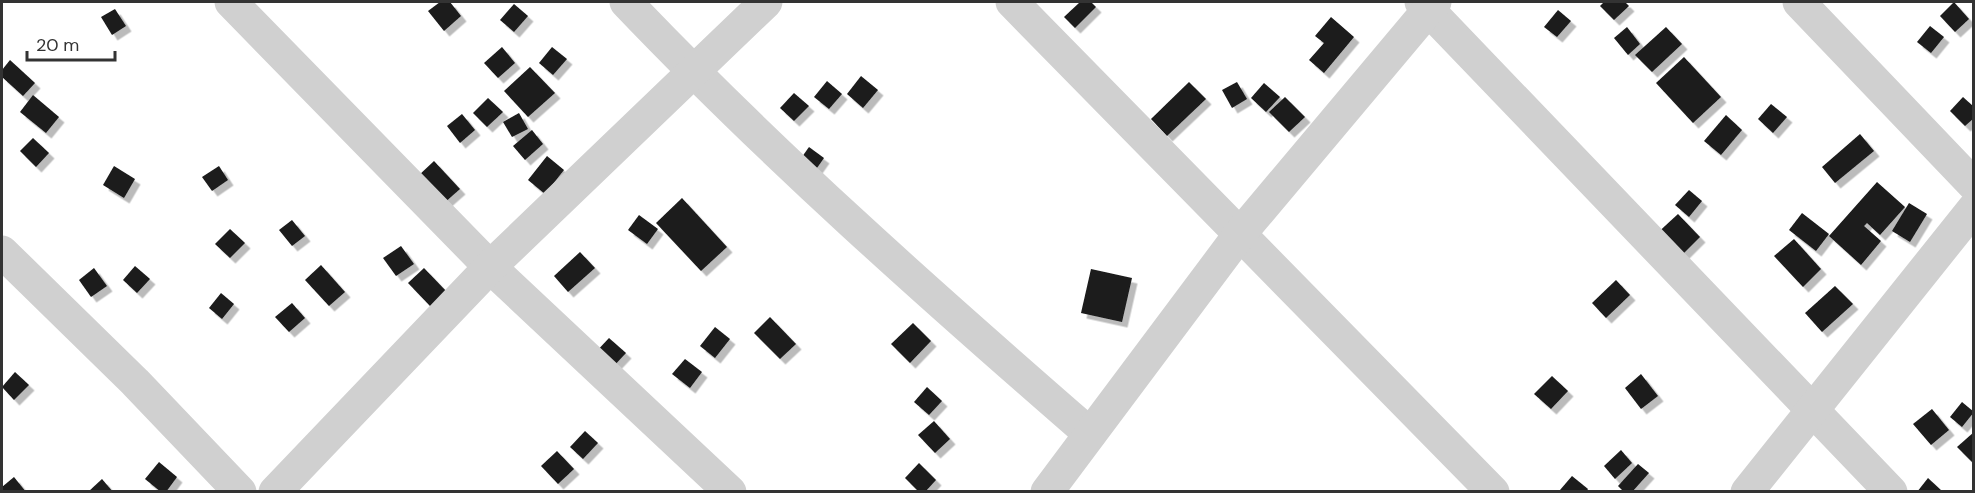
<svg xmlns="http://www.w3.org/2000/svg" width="1975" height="493" font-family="'DM Sans',sans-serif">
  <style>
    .building { fill: #1a1a1a; filter: url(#shadow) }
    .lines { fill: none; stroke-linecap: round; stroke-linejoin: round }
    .minor { stroke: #d0d0d0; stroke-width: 33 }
  </style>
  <defs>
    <filter id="shadow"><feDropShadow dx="5.5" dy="5.5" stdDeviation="0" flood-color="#0004"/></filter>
  </defs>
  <rect width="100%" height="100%" fill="#fff"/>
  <g class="building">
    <polygon points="440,2 450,2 461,16 444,31 428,11"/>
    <polygon points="1080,2 1091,2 1096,7 1075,28 1064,17"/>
    <polygon points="1604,2 1625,2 1629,6 1614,20 1600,6"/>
    <polygon points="1954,2 1969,19 1955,32 1940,16"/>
    <polygon points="514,4 528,16 514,32 500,20"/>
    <polygon points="115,9 126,26 112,35 101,17"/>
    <polygon points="1558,10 1571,21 1557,37 1544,27"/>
    <polygon points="1331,17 1354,37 1324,73 1309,60 1324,43 1315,36"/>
    <polygon points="1930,26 1944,37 1931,53 1917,42"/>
    <polygon points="1627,27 1640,44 1628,55 1614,38"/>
    <polygon points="1666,27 1682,44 1652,72 1635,55"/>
    <polygon points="502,47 515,63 498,78 484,63"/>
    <polygon points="552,47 567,59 553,75 539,63"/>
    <polygon points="1684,57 1721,97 1693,123 1656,83"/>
    <polygon points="10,60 35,83 23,96 2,77 2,70"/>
    <polygon points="530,67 555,93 528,117 504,91"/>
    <polygon points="861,76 878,90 863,108 847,94"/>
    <polygon points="827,81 842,94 829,109 814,97"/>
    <polygon points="1189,82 1206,99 1167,136 1151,119"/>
    <polygon points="1237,82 1247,99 1232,108 1222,90"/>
    <polygon points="1264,83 1280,97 1266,112 1251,98"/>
    <polygon points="794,93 809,106 794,121 780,108"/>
    <polygon points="33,95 59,117 46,133 20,112"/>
    <polygon points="1285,97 1305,117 1289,132 1269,112"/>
    <polygon points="1963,97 1974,107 1974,118 1965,126 1950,111"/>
    <polygon points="488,98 503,112 487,127 473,113"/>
    <polygon points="1771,104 1787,117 1773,133 1758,119"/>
    <polygon points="519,113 528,129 512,137 503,122"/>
    <polygon points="462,114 475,130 460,143 447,126"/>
    <polygon points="1726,115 1742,130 1721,155 1704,141"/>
    <polygon points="532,130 543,144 525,160 513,146"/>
    <polygon points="1860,134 1874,151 1835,183 1822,167"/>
    <polygon points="33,138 49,153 36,167 20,151"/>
    <polygon points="809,147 824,158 812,175 797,164"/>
    <polygon points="547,156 564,170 545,194 528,180"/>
    <polygon points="434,161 460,189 443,204 417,177"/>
    <polygon points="114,166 135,179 124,198 103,185"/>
    <polygon points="219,166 228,180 212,191 202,177"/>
    <polygon points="1877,182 1905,207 1880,235 1867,223 1864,226 1881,241 1861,265 1829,236"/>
    <polygon points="1689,190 1702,201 1689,217 1675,205"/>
    <polygon points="682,198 727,247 701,271 656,223"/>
    <polygon points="1909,203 1927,214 1910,242 1892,231"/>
    <polygon points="1802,213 1829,234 1816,251 1789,230"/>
    <polygon points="1678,214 1700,237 1676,261 1653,237"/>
    <polygon points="639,215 658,229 647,244 628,230"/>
    <polygon points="292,220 305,236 292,246 279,230"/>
    <polygon points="230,229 245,243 230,258 215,244"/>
    <polygon points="1794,239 1821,269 1803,287 1774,256"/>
    <polygon points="401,246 414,264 396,276 383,258"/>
    <polygon points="580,252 595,268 568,292 554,276"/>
    <polygon points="321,265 345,292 329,306 305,280"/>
    <polygon points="135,266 150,279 137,293 123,280"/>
    <polygon points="94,268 107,286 91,297 79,280"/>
    <polygon points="424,268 447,292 431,307 408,283"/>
    <polygon points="1091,269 1132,278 1122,322 1081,313"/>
    <polygon points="1616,280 1630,295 1606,318 1592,303"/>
    <polygon points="1835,286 1853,304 1822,332 1805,313"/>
    <polygon points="221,293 234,304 222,319 209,308"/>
    <polygon points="292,303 305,318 289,332 275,317"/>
    <polygon points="770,317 796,344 780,359 754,333"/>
    <polygon points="913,323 931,341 910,363 891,344"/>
    <polygon points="715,327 730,339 715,358 700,346"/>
    <polygon points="609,338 626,353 611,369 594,354"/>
    <polygon points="685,359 702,372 690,388 672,374"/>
    <polygon points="15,372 29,385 14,400 2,387"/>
    <polygon points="1641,374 1658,396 1641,409 1625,388"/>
    <polygon points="1552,376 1568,391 1551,409 1534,394"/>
    <polygon points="927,387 942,401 929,415 914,402"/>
    <polygon points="1962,402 1974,412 1962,427 1950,417"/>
    <polygon points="1932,409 1949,430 1931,445 1913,424"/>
    <polygon points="934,421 950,439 935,453 918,435"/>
    <polygon points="585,431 598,443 583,459 570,447"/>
    <polygon points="1974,432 1974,464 1957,447"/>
    <polygon points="1621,450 1632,463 1615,479 1604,466"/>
    <polygon points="557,451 574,469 558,484 541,466"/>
    <polygon points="159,462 177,477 166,492 161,492 145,479"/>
    <polygon points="919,463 936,480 925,492 919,492 905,478"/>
    <polygon points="1638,464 1649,473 1632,492 1624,492 1618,486"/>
    <polygon points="1572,476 1588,489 1586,492 1560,490"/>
    <polygon points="14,477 26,492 2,492 2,487"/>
    <polygon points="1928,478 1943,492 1917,492"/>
    <polygon points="102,479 113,492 88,492"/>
  </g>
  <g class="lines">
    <g class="minor">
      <polyline points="231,2 490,267 730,492"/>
      <path d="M626 2C772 155 930 295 1090 434"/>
      <polyline points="1012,2 1493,492"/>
      <polyline points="1421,2 1891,492"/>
      <polyline points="1799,2 1974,185"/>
      <polyline points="2,252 135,382 240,492"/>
      <polyline points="275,492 490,267 766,2"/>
      <polyline points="1047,492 1240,234 1435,2"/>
      <polyline points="1747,492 1974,208"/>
    </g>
  </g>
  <rect width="1975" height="493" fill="none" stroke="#333333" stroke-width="6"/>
  <path d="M27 51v9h88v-9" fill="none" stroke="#333333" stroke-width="3"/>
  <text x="36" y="51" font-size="18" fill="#333333" stroke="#ffffff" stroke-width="4.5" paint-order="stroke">20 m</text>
</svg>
